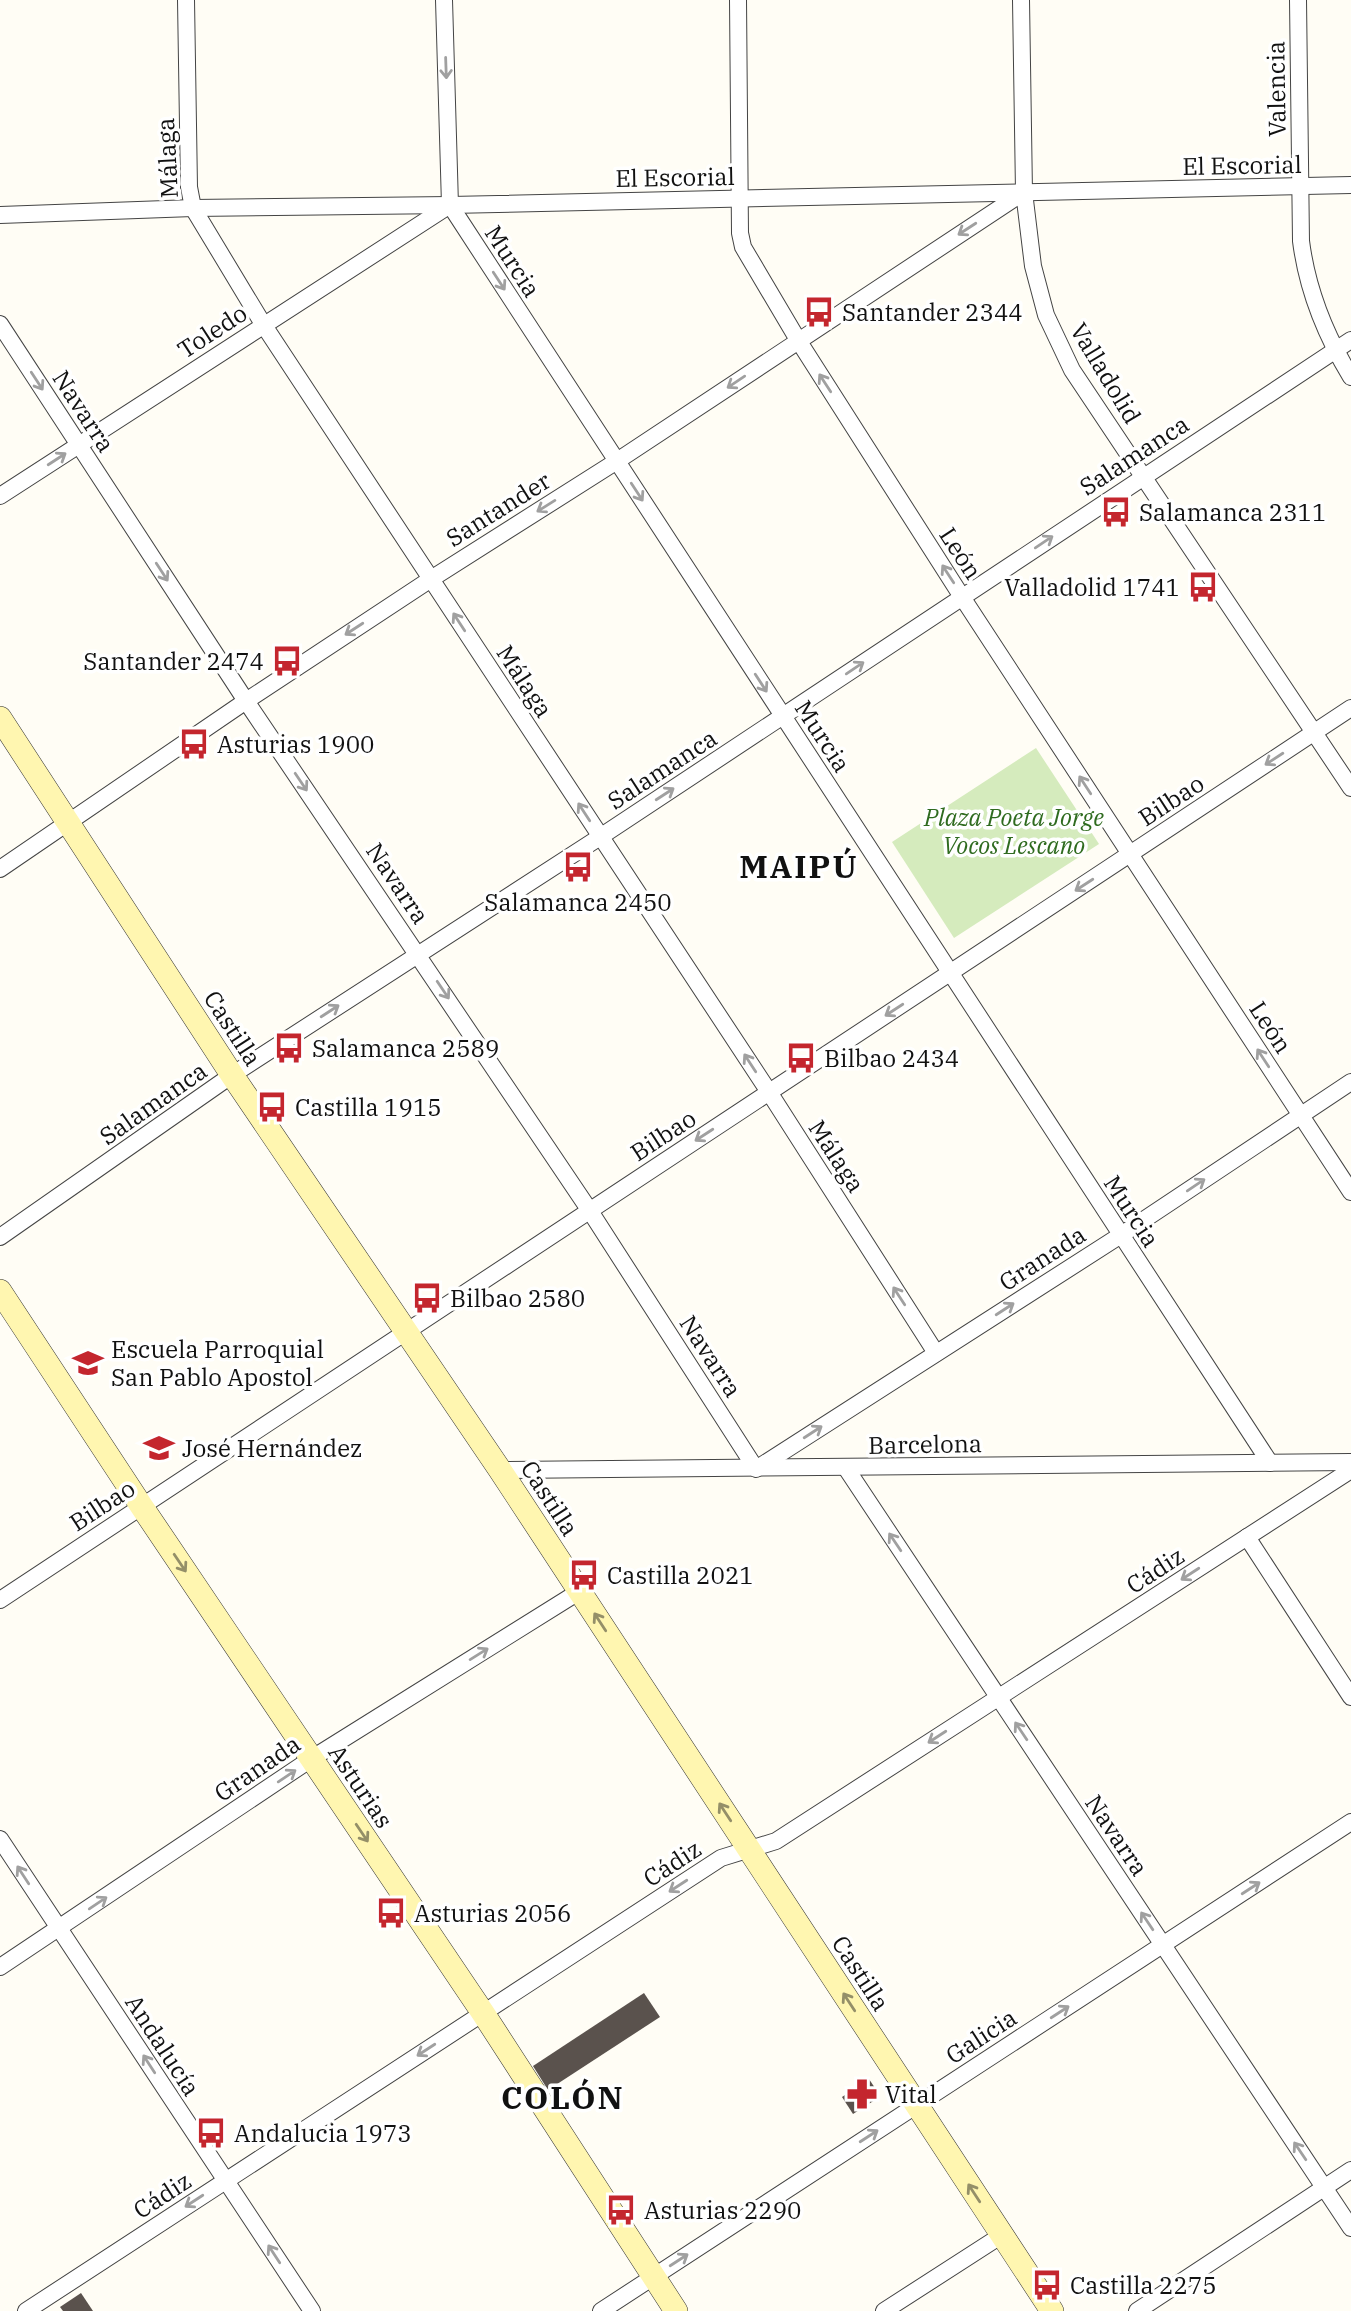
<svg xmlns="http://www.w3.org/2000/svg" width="1351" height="2311" font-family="'IBM Plex Serif',serif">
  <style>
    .green { fill: #d5ebbd }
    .building { fill: #5a524d }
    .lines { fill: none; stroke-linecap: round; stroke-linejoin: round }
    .street-casing { stroke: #444; stroke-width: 18 }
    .secondary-casing { stroke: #333; stroke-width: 24 }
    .street { stroke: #fff; stroke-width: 16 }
    .secondary { stroke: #fff6b0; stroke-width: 23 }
    .oneway { stroke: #a0a0a0 }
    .oneway2 { stroke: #948f68 }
    .labels { text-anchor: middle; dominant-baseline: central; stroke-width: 7; stroke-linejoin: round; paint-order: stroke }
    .street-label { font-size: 24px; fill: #111; stroke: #fff }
    .poi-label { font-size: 24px; fill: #111; stroke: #fff; text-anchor: start }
    .park-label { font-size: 24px; font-style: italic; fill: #2f6b1f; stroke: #fff }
    .district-label { font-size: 32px; font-weight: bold; letter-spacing: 2px; fill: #111; stroke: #fff }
  </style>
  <rect width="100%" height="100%" fill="#fffdf5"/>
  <polygon class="green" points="1036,748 1099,844 954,938 892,842"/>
  <g class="building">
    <polygon points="644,1993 660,2017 548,2090 533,2066"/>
    <polygon points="869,2079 877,2091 875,2100 853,2114 842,2097"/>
    <polygon points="81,2293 93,2311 63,2311 60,2307"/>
  </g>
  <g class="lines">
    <g class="street-casing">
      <g id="street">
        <polyline points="186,0 189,187 193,208 263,324 769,1092 936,1353"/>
        <polyline points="444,0 450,205 1270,1463"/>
        <polyline points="738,0 740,233 743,247 798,340 962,597 1351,1192"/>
        <polyline points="1021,0 1024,192 1033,266 1046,315 1072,370 1351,788"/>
        <path d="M1298 0 1301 241C1307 288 1326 336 1351 377"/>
        <polyline points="0,215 193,208 450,205 1351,185"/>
        <polyline points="0,324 246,701 590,1211 756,1469 1121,1235 1351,1082"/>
        <polyline points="0,496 450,205"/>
        <polyline points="0,869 246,701 431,579 617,461 1024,192"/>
        <polyline points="0,1237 232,1075 600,837 1351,340"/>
        <polyline points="846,1468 1351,2228"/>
        <polyline points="500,1470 1351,1462"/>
        <polyline points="1247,1537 1351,1697"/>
        <polyline points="0,1600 1351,708"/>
        <polyline points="0,1839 312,2311"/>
        <polyline points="0,1967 311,1759 580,1591"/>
        <polyline points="26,2311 721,1858 776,1841 1351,1470"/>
        <polyline points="601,2311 1351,1822"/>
        <polyline points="884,2311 1002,2235"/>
        <polyline points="1137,2311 1351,2170"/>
      </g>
    </g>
    <g class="secondary-casing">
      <g id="secondary">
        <polyline points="0,718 232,1075 500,1470 1052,2311"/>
        <polyline points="0,1291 142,1507 483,2013 676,2311"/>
      </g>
    </g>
    <use href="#street" class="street"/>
    <use href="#secondary" class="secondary"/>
  </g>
  <defs><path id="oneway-shaft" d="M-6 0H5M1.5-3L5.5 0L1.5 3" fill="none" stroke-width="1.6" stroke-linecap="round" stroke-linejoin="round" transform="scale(1.75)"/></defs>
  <g class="oneway">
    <use href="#oneway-shaft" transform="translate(446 68) rotate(88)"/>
    <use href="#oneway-shaft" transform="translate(967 229) rotate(147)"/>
    <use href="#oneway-shaft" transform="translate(499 281) rotate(57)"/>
    <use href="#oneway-shaft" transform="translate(37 381) rotate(57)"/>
    <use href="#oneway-shaft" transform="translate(736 382) rotate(146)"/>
    <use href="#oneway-shaft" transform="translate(825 383) rotate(-123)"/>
    <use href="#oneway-shaft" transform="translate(57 459) rotate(-33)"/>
    <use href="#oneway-shaft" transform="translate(637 492) rotate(57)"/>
    <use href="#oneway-shaft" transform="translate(546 506) rotate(148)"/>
    <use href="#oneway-shaft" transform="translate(1044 542) rotate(-34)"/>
    <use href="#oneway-shaft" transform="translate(162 572) rotate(57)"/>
    <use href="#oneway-shaft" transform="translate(948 574) rotate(-123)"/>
    <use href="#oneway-shaft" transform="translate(459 622) rotate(-123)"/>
    <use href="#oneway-shaft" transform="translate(354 629) rotate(147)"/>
    <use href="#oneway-shaft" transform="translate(855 668) rotate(-34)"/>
    <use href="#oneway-shaft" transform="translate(761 683) rotate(57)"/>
    <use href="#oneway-shaft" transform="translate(1274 759) rotate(147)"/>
    <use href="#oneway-shaft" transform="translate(301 782) rotate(56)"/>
    <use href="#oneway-shaft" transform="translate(1085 785) rotate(-123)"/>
    <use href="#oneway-shaft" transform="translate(665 794) rotate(-33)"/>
    <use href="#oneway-shaft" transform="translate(584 812) rotate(-123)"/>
    <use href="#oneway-shaft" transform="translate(1084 885) rotate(147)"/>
    <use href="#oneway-shaft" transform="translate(443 990) rotate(56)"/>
    <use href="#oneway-shaft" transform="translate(894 1010) rotate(147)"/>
    <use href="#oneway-shaft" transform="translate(330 1011) rotate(-33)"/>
    <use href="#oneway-shaft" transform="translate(1263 1058) rotate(-123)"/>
    <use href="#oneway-shaft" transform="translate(750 1063) rotate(-123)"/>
    <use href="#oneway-shaft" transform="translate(704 1135) rotate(147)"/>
    <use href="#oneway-shaft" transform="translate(1196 1185) rotate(-34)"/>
    <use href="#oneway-shaft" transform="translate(899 1296) rotate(-123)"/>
    <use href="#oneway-shaft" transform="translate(1005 1309) rotate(-33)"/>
    <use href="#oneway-shaft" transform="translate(813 1432) rotate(-33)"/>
    <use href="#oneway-shaft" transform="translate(895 1542) rotate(-124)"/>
    <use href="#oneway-shaft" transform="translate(1190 1574) rotate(147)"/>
    <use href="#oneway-shaft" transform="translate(479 1654) rotate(-32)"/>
    <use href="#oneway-shaft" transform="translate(1021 1731) rotate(-124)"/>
    <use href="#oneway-shaft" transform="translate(937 1737) rotate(147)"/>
    <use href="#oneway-shaft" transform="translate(287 1776) rotate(-34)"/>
    <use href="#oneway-shaft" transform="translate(23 1875) rotate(-123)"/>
    <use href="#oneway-shaft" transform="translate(678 1886) rotate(147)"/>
    <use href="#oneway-shaft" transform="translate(1251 1888) rotate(-33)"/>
    <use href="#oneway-shaft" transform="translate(98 1903) rotate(-34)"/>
    <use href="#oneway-shaft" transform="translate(1147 1921) rotate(-124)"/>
    <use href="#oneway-shaft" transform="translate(1060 2012) rotate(-33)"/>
    <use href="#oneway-shaft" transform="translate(426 2050) rotate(147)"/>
    <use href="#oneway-shaft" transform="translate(149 2064) rotate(-123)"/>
    <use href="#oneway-shaft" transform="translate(869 2136) rotate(-33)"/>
    <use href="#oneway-shaft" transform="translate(1300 2151) rotate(-124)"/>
    <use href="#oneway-shaft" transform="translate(194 2201) rotate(147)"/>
    <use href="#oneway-shaft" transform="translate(274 2254) rotate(-123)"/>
    <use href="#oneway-shaft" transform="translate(679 2260) rotate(-33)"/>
  </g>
  <g class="oneway2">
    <use href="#oneway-shaft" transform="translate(180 1563) rotate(56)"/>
    <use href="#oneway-shaft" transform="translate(600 1622) rotate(-123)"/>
    <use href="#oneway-shaft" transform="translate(725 1812) rotate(-123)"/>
    <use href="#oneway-shaft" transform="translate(362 1833) rotate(56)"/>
    <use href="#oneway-shaft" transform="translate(849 2002) rotate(-123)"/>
    <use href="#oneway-shaft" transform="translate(974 2193) rotate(-123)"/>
  </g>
  <defs>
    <g id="bus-bare" transform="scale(2.415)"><path d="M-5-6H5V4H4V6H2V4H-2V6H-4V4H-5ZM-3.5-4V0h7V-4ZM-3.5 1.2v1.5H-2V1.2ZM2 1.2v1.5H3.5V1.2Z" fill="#c4262e" stroke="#fff" stroke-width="2.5" paint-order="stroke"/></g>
    <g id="school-bare" transform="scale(2.415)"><path d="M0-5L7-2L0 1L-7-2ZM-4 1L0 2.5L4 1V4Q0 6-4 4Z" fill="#c4262e" stroke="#fff" stroke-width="2.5" paint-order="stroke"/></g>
    <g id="pharmacy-bare" transform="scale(2.415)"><path d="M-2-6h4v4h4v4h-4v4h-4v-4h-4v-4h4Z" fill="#c4262e" stroke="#fff" stroke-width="2.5" paint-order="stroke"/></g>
  </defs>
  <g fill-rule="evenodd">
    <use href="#bus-bare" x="819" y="312"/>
    <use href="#bus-bare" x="1116" y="512"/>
    <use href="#bus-bare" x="1203" y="587"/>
    <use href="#bus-bare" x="287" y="661"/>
    <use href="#bus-bare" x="194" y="744"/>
    <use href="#bus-bare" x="578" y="867"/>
    <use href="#bus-bare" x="289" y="1048"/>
    <use href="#bus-bare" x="801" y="1058"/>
    <use href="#bus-bare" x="272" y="1107"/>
    <use href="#bus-bare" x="427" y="1298"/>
    <use href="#school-bare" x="88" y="1363"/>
    <use href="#school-bare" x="159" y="1448"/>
    <use href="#bus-bare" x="584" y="1575"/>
    <use href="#bus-bare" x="391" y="1913"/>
    <use href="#pharmacy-bare" x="862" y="2094"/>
    <use href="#bus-bare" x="211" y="2133"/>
    <use href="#bus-bare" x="621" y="2210"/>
    <use href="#bus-bare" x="1047" y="2285"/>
  </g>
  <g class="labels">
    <g class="street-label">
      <text transform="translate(1276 89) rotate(-91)">Valencia</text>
      <text transform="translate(167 158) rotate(-93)">Málaga</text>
      <text transform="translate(1242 165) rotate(-1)">El Escorial</text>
      <text transform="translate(675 177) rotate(-1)">El Escorial</text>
      <text transform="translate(513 261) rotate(57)">Murcia</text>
      <text transform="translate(212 331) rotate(-33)">Toledo</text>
      <text transform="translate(1106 373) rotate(59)">Valladolid</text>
      <text transform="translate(84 411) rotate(57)">Navarra</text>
      <text transform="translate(1134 455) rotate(-33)">Salamanca</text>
      <text transform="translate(498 509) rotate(-32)">Santander</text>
      <text transform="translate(961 553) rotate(57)">León</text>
      <text transform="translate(525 681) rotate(57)">Málaga</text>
      <text transform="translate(823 736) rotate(57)">Murcia</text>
      <text transform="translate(662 769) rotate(-33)">Salamanca</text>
      <text transform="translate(1171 800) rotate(-33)">Bilbao</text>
      <text transform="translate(398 883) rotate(56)">Navarra</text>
      <text transform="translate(1271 1027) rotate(57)">León</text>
      <text transform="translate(233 1028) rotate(57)">Castilla</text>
      <text transform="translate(153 1103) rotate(-35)">Salamanca</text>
      <text transform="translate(663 1135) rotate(-33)">Bilbao</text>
      <text transform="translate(837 1156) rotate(57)">Málaga</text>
      <text transform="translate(1132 1211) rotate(57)">Murcia</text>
      <text transform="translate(1042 1258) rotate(-33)">Granada</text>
      <text transform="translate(711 1356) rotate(57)">Navarra</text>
      <text transform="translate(925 1444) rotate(-1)">Barcelona</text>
      <text transform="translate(550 1498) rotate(57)">Castilla</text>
      <text transform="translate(102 1505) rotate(-33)">Bilbao</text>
      <text transform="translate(1155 1570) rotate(-33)">Cádiz</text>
      <text transform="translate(257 1768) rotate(-34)">Granada</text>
      <text transform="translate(361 1786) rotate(56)">Asturias</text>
      <text transform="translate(1117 1835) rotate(56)">Navarra</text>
      <text transform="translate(672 1863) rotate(-33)">Cádiz</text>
      <text transform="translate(861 1973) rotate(57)">Castilla</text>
      <text transform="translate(981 2036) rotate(-33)">Galicia</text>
      <text transform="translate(163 2045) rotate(57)">Andalucía</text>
      <text transform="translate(162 2195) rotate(-33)">Cádiz</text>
    </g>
    <g class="poi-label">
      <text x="842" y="312">Santander 2344</text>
      <text x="1139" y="512">Salamanca 2311</text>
      <text x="1180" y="587" text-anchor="end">Valladolid 1741</text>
      <text x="264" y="661" text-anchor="end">Santander 2474</text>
      <text x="217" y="744">Asturias 1900</text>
      <text x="578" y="902" text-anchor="middle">Salamanca 2450</text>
      <text x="312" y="1048">Salamanca 2589</text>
      <text x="824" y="1058">Bilbao 2434</text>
      <text x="295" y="1107">Castilla 1915</text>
      <text x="450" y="1298">Bilbao 2580</text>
      <text x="111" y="1349">Escuela Parroquial<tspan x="111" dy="28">San Pablo Apostol</tspan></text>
      <text x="182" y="1448">José Hernández</text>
      <text x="607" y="1575">Castilla 2021</text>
      <text x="414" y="1913">Asturias 2056</text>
      <text x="885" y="2094">Vital</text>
      <text x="234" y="2133">Andalucia 1973</text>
      <text x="644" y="2210">Asturias 2290</text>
      <text x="1070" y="2285">Castilla 2275</text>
    </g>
    <g class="park-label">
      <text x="1014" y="817">Plaza Poeta Jorge<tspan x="1014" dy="28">Vocos Lescano</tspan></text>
    </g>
    <g class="district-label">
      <text x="799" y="866">MAIPÚ</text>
      <text x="563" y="2097">COLÓN</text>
    </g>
  </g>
</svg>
